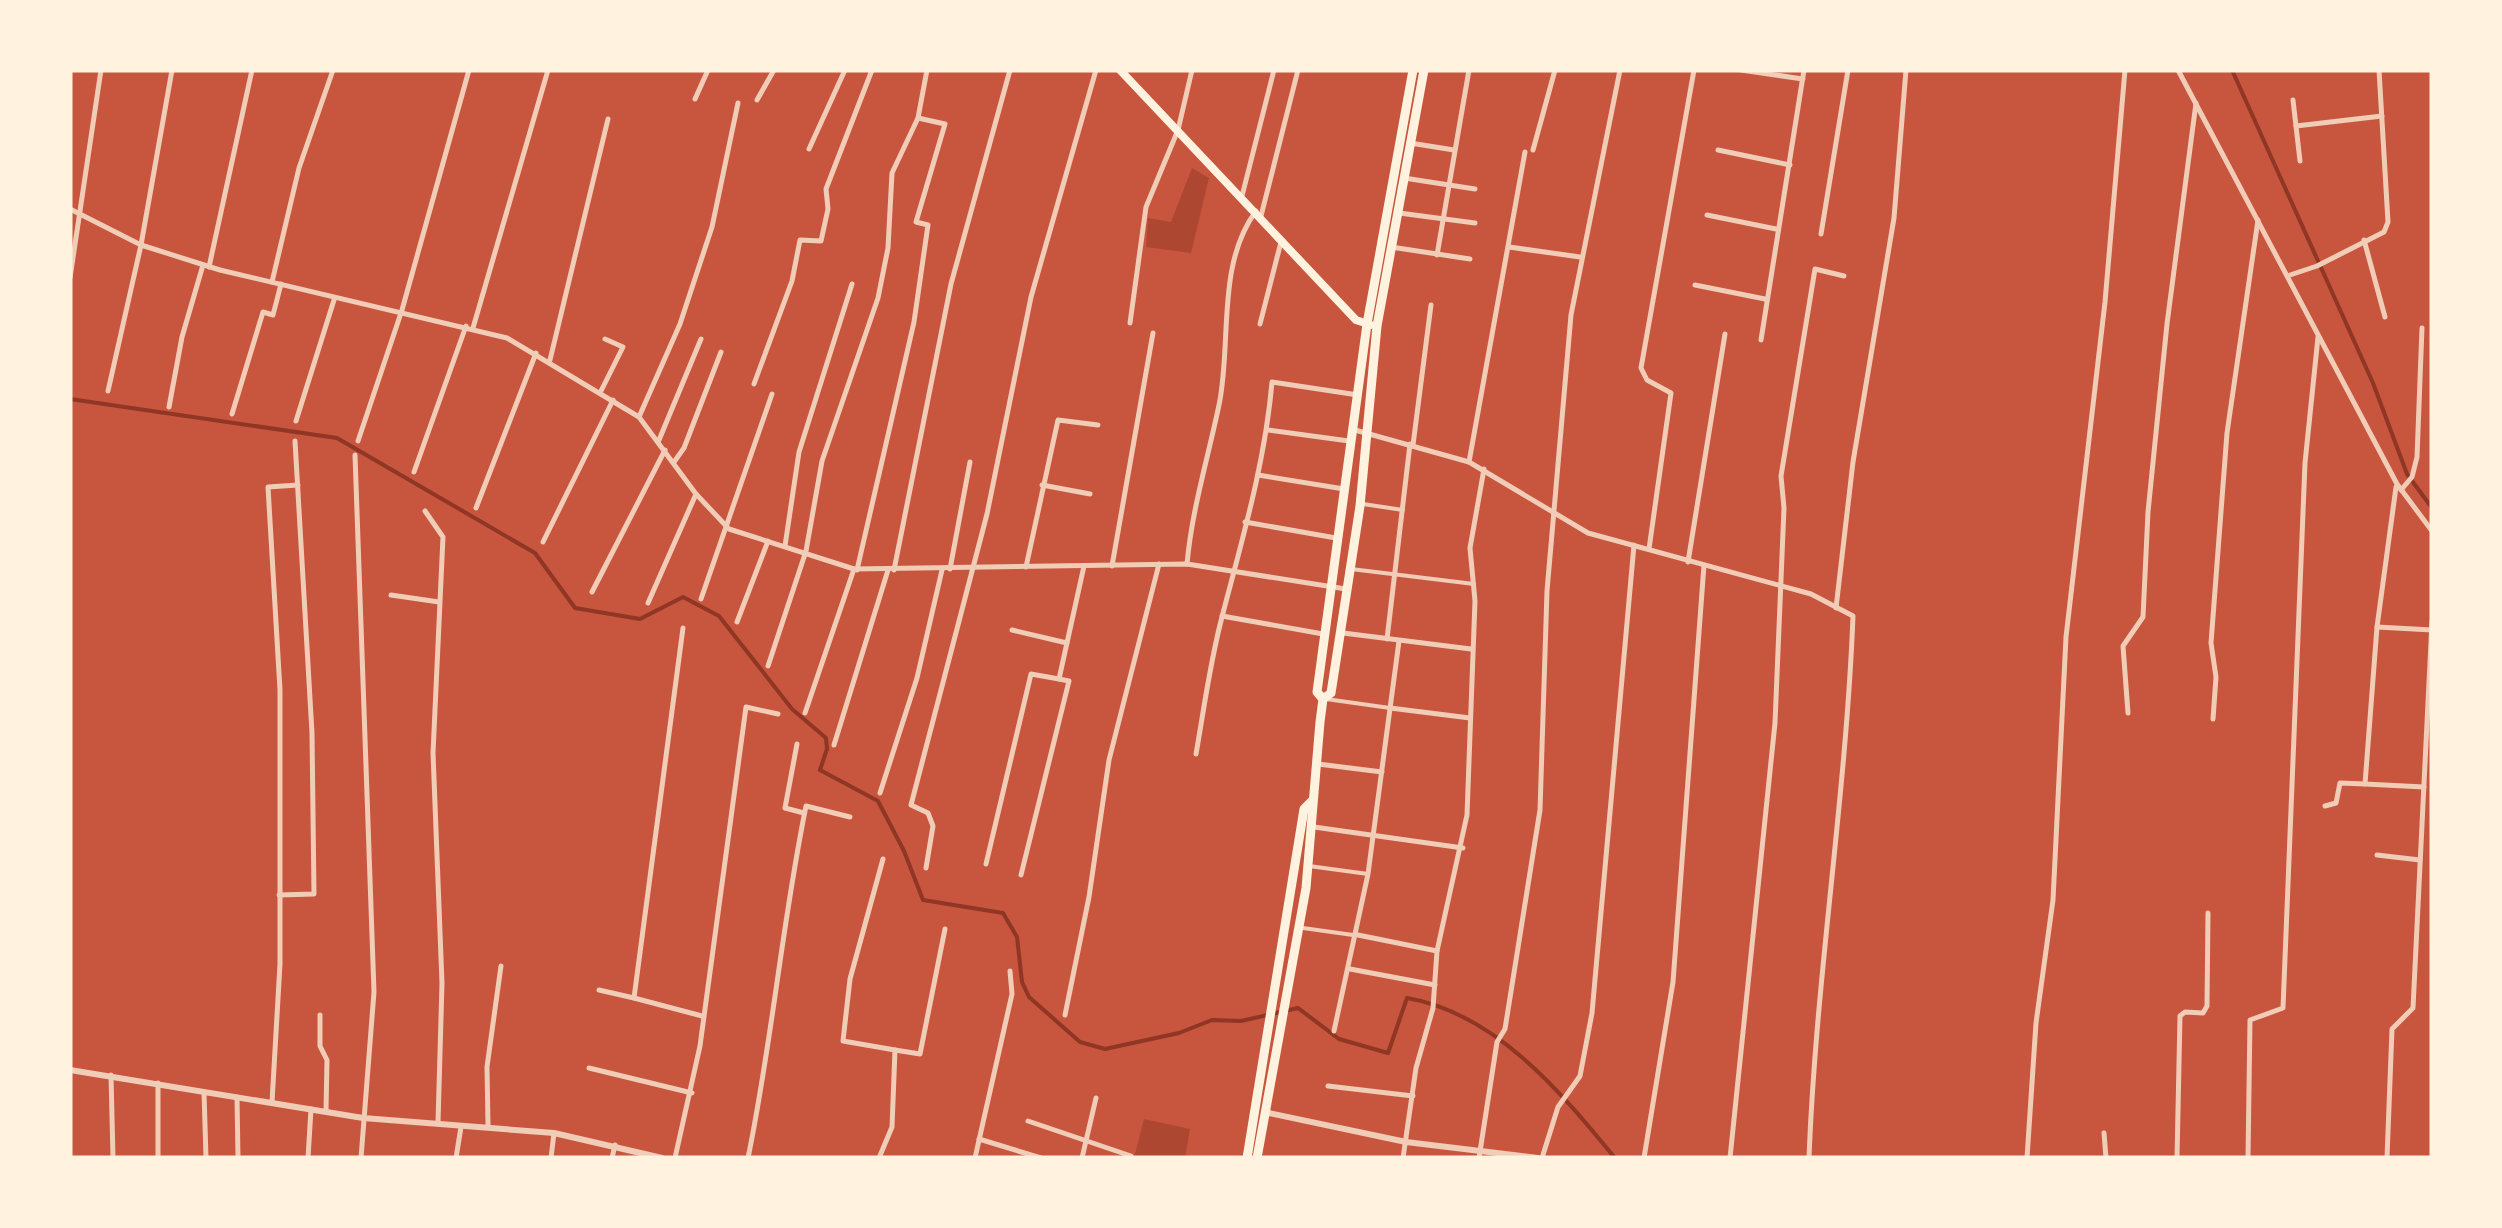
<svg xmlns="http://www.w3.org/2000/svg" width="2502" height="1228" font-family="'IBM Plex Serif',serif">
  <style>
    .green { fill: #ae4732 }
    .lines { fill: none; stroke-linecap: round; stroke-linejoin: round }
    .stream { stroke: #8f3625; stroke-width: 4 }
    .pedestrian { stroke: #f1ccb7; stroke-width: 4 }
    .minor { stroke: #f1ccb7; stroke-width: 5 }
    .tertiary { stroke: #f1ccb7; stroke-width: 6 }
    .secondary { stroke: #fff3e0; stroke-width: 8 }
    .primary { stroke: #fff3e0; stroke-width: 9 }
  </style>
  <rect width="100%" height="100%" fill="#c8553d"/>
  <g class="green">
    <polygon points="1192,168 1209,178 1191,253 1146,247 1148,218 1171,222"/>
    <polygon points="1144,1119 1190,1129 1185,1158 1134,1158"/>
  </g>
  <g class="lines">
    <g class="stream">
      <polyline points="2232,70 2373,383 2407,474 2432,508"/>
      <path d="M70 399 337 438 535 553 575 608 640 619 683 597 719 616 792 709 826 738 827 749 820 770 878 801 904 851 923 900 1003 913 1017 937 1022 982 1029 997 1080 1042 1105 1049 1179 1033 1212 1020 1241 1021 1298 1008 1339 1039 1388 1053 1407 998C1495 1013 1560 1091 1615 1158"/>
    </g>
    <g class="pedestrian">
      <polyline points="1363,504 1403,510"/>
      <polyline points="1351,569 1474,584"/>
      <polyline points="1326,699 1390,708"/>
      <polyline points="1309,866 1368,874"/>
      <polyline points="1303,928 1353,935"/>
    </g>
    <g class="minor">
      <polyline points="1741,70 1803,79"/>
      <polyline points="2178,70 2397,484 2432,531"/>
      <polyline points="695,99 708,70"/>
      <polyline points="757,100 774,70"/>
      <polyline points="2293,100 2300,161"/>
      <polyline points="2296,126 2382,116"/>
      <polyline points="1410,143 1454,150"/>
      <polyline points="809,149 845,70"/>
      <polyline points="1533,150 1555,70"/>
      <polyline points="1718,150 1790,165"/>
      <polyline points="1404,178 1475,189"/>
      <polyline points="1242,196 1274,70"/>
      <polyline points="70,209 141,245 220,270 507,338 639,417 696,494 729,529 854,569 1187,564 1346,589"/>
      <polyline points="1399,213 1475,223"/>
      <polyline points="1707,215 1776,229"/>
      <polyline points="1261,216 1298,70"/>
      <polyline points="1821,234 1848,70"/>
      <polyline points="2364,240 2385,317"/>
      <polyline points="1391,247 1470,259"/>
      <polyline points="1509,247 1580,257"/>
      <polyline points="1437,255 1469,70"/>
      <polyline points="209,267 252,70"/>
      <polyline points="2290,275 2317,266 2384,232 2388,222 2379,70"/>
      <polyline points="70,278 101,70"/>
      <polyline points="272,282 299,168 333,70"/>
      <polyline points="1695,285 1765,299"/>
      <polyline points="1130,323 1146,207 1178,130 1192,70"/>
      <polyline points="1260,324 1281,242"/>
      <polyline points="473,328 548,70"/>
      <polyline points="1761,340 1804,70"/>
      <polyline points="550,360 608,119"/>
      <polyline points="754,384 792,281 800,240 821,241 828,209 826,189 872,70"/>
      <polyline points="108,391 141,245 172,70"/>
      <polyline points="600,393 623,347 605,339"/>
      <polyline points="169,407 182,337 203,265"/>
      <polyline points="232,414 263,312 273,315 281,284"/>
      <polyline points="639,417 680,324 712,227 738,103"/>
      <polyline points="296,421 334,300"/>
      <polyline points="1268,430 1349,441"/>
      <path d="M1355 430 1469 462 1588 533 1811 594 1853 616C1846 797 1816 976 1809 1158"/>
      <polyline points="659,440 701,339"/>
      <polyline points="358,441 402,310 469,70"/>
      <polyline points="1413,445 1431,305"/>
      <polyline points="355,455 374,992 361,1158"/>
      <polyline points="674,462 684,448 721,352"/>
      <polyline points="1469,462 1525,152"/>
      <polyline points="414,472 466,326"/>
      <polyline points="1258,475 1344,489"/>
      <polyline points="1042,485 1090,494"/>
      <polyline points="2396,487 2377,627 2365,784 2424,787"/>
      <polyline points="2401,490 2412,477 2417,457 2422,328"/>
      <polyline points="476,508 536,353"/>
      <polyline points="425,511 443,537 433,753 442,983 438,1123"/>
      <polyline points="1245,522 1336,538"/>
      <polyline points="543,542 613,400"/>
      <polyline points="785,546 799,452 852,284"/>
      <polyline points="1649,549 1671,393 1647,380 1641,368 1694,70"/>
      <polyline points="1688,562 1725,334"/>
      <path d="M1187 564C1192 509 1208 458 1219 405 1232 343 1216 265 1256 211"/>
      <polyline points="1112,566 1153,333"/>
      <polyline points="1026,567 1058,420 1098,425"/>
      <polyline points="950,569 970,462"/>
      <polyline points="857,570 914,322 928,225 916,222 945,124 918,118"/>
      <polyline points="894,570 951,284 1010,70"/>
      <polyline points="592,592 665,450"/>
      <polyline points="391,595 439,602"/>
      <polyline points="701,599 772,394"/>
      <polyline points="648,603 696,494"/>
      <polyline points="1836,608 1853,462 1894,218 1906,70"/>
      <polyline points="1222,616 1323,634"/>
      <polyline points="737,622 768,541"/>
      <polyline points="2377,627 2432,630"/>
      <polyline points="683,628 634,998 702,1016"/>
      <polyline points="1012,630 1067,643"/>
      <polyline points="1343,633 1471,649"/>
      <polyline points="1387,639 1410,444"/>
      <polyline points="768,666 806,551 822,461 878,298 888,248 892,173 918,118 927,70"/>
      <polyline points="1390,708 1470,718"/>
      <polyline points="805,713 854,569"/>
      <polyline points="2128,713 2123,646 2143,617 2148,512 2167,324 2196,103"/>
      <polyline points="2213,719 2216,677 2211,643 2227,433 2258,220"/>
      <polyline points="797,744 785,808 804,813"/>
      <polyline points="834,745 888,570"/>
      <path d="M1196 754C1204 709 1210 662 1222 617 1242 540 1265 463 1272 382L1358 395"/>
      <polyline points="1318,764 1382,772"/>
      <polyline points="880,793 917,678 942,570"/>
      <polyline points="2325,806 2336,803 2340,783 2365,784"/>
      <polyline points="1314,827 1463,848"/>
      <polyline points="2377,855 2420,860"/>
      <polyline points="986,864 1031,674 1059,679"/>
      <polyline points="926,868 933,826 928,813 911,805 987,514 1031,297 1096,70"/>
      <polyline points="1021,875 1069,681 1059,679 1084,566"/>
      <polyline points="279,895 314,894 312,733 295,441"/>
      <polyline points="1358,935 1437,951"/>
      <polyline points="1350,969 1435,985"/>
      <polyline points="599,990 634,998"/>
      <polyline points="320,1015 320,1046 327,1060 326,1111"/>
      <polyline points="1065,1015 1089,897 1109,760 1159,564"/>
      <polyline points="1334,1031 1368,874 1399,641"/>
      <polyline points="895,1050 920,1054 945,929"/>
      <polyline points="589,1068 692,1093"/>
      <polyline points="111,1075 113,1158"/>
      <polyline points="1328,1086 1413,1096"/>
      <polyline points="204,1092 206,1158"/>
      <polyline points="237,1097 238,1158"/>
      <polyline points="272,1102 280,964 280,690 268,487 298,485"/>
      <polyline points="1028,1121 1131,1156"/>
      <polyline points="488,1125 487,1067 501,966"/>
      <polyline points="2104,1133 2106,1158"/>
      <polyline points="979,1139 1041,1158"/>
      <polyline points="158,1158 158,1083"/>
      <polyline points="308,1158 311,1109"/>
      <polyline points="456,1158 461,1127"/>
      <polyline points="551,1158 554,1133"/>
      <polyline points="612,1158 615,1145"/>
      <polyline points="675,1158 700,1046 746,707 778,714"/>
      <path d="M748 1158C772 1042 782 923 806 806L850 817"/>
      <polyline points="879,1158 892,1127 895,1050 843,1041 850,979 883,859"/>
      <polyline points="975,1158 1012,994 1010,971"/>
      <polyline points="1082,1158 1096,1098"/>
      <polyline points="1403,1158 1416,1068 1433,1008 1437,951 1467,815 1475,601 1470,548 1484,469"/>
      <polyline points="1479,1158 1497,1042 1505,1029 1540,810 1547,591 1571,315 1620,70"/>
      <polyline points="1542,1158 1558,1107 1580,1076 1592,1013 1634,545"/>
      <polyline points="1644,1158 1673,982 1704,565"/>
      <polyline points="1730,1158 1775,723 1784,508 1781,476 1815,269 1844,276"/>
      <polyline points="2027,1158 2036,1023 2053,900 2066,637 2105,302 2125,70"/>
      <polyline points="2177,1158 2180,1016 2185,1012 2203,1013 2207,1006 2208,913"/>
      <polyline points="2248,1158 2250,1020 2283,1008 2305,463 2318,337"/>
      <polyline points="2387,1158 2392,1029 2413,1008 2432,621"/>
    </g>
    <g class="tertiary">
      <polyline points="70,1070 363,1118 554,1133 662,1158"/>
      <polyline points="1264,1112 1406,1142 1538,1158"/>
    </g>
    <polyline class="secondary" points="1120,70 1356,320 1371,325"/>
    <g class="primary">
      <polyline points="1323,699 1317,692 1367,324 1413,70"/>
      <polyline points="1247,1158 1304,809 1312,801"/>
      <polyline points="1257,1158 1306,888 1320,722 1323,699 1331,693 1360,506 1377,326 1424,70"/>
    </g>
  </g>
  <rect width="2502" height="1228" fill="none" stroke="#fff3e0" stroke-width="145"/>
</svg>
